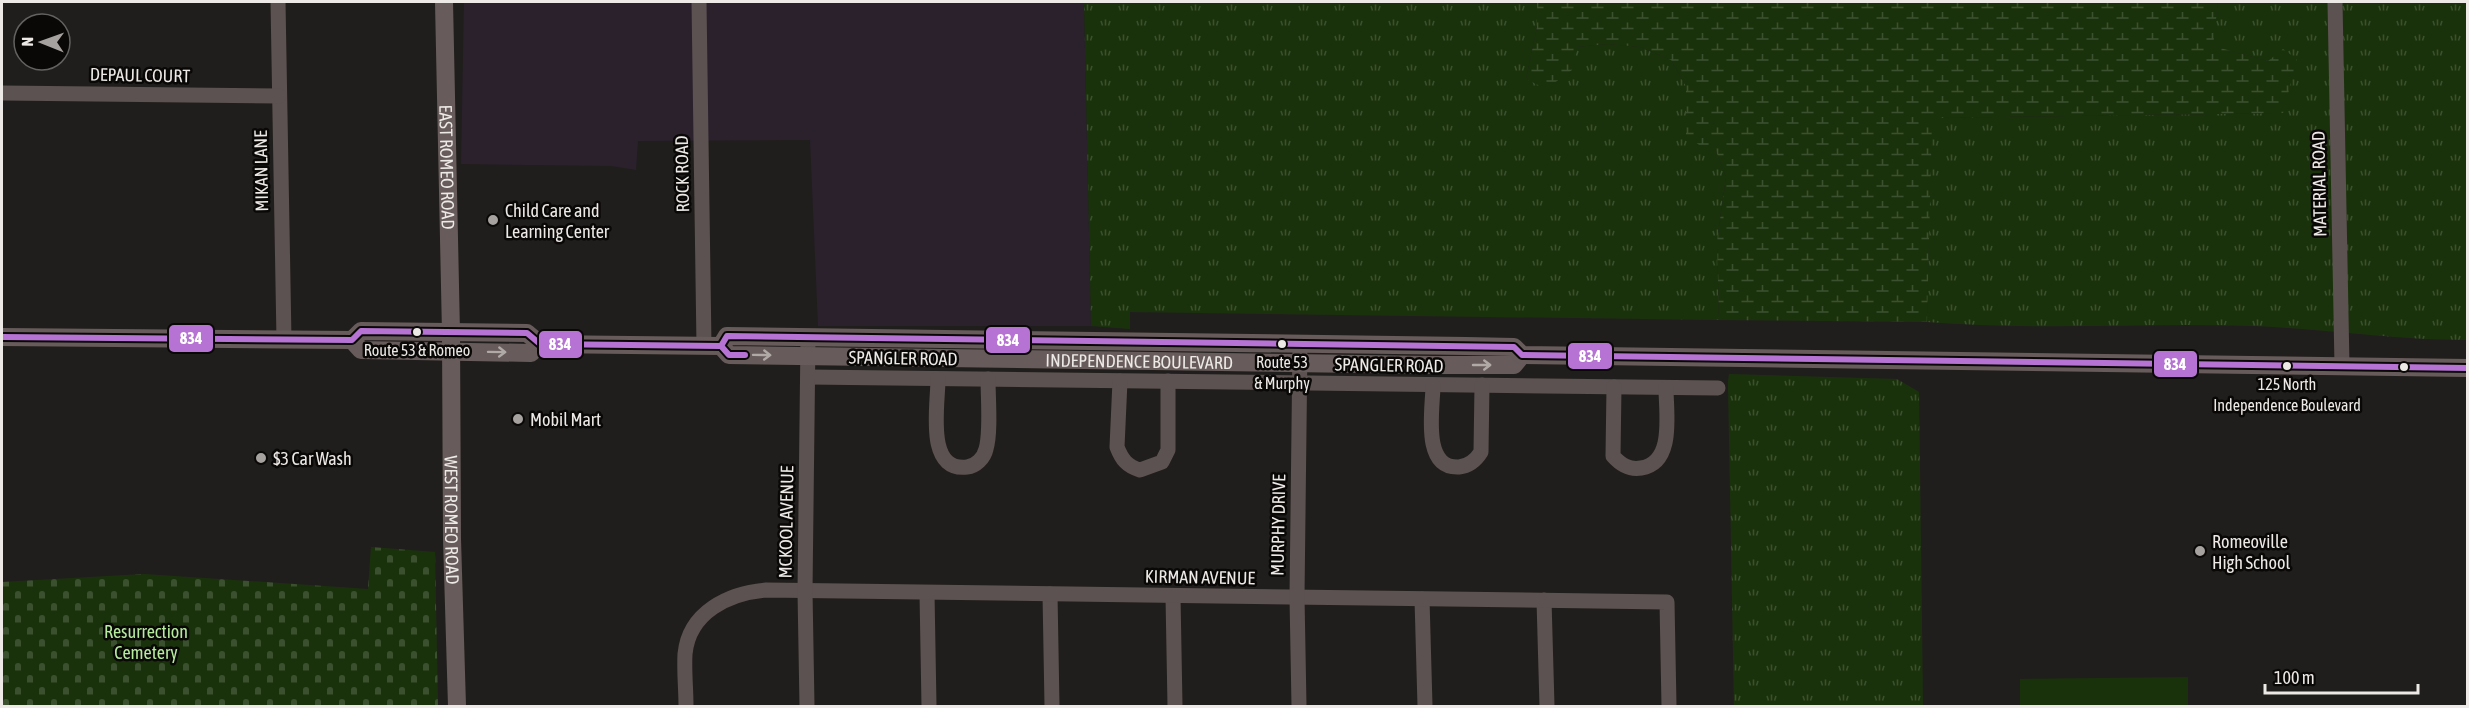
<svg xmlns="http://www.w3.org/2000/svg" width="2469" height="708" font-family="'Asap Condensed',sans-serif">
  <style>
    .industrial { fill: #2a212d }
    .grass { fill: url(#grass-tufts) }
    .wetland { fill: url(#wetland-marsh) }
    .cemetery { fill: url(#cemetery-stones) }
    .pitch { fill: #1a320c }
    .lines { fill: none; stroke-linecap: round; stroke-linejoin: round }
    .minor { stroke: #5c5251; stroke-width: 15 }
    .major { stroke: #675c5b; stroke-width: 18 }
    .bus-1-casing { stroke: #0a0807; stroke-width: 10 }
    .bus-1 { stroke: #b673d3; stroke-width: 6 }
    .oneway { stroke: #b0aaa7 }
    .poi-dot { fill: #a5a29f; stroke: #0a0807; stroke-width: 2 }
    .bus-dot { fill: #ece9e6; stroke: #0a0807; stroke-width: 2 }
    .labels { text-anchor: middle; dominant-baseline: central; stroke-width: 5; stroke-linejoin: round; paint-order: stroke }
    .bus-label { font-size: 16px; fill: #ece9e6; stroke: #0a0807 }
    .street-label { font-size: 18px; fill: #ece9e6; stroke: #0a0807 }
    .poi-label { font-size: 18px; fill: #ece9e6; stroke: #0a0807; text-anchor: start }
    .park-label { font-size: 18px; fill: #b6ec9d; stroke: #0a0807 }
    .line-badge { stroke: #0a0807; stroke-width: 2 }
    .badge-label { font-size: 16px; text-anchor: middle; font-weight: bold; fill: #fff }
  </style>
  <defs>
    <pattern id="grass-tufts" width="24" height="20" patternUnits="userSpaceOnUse" patternTransform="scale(1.5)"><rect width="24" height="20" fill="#1a320c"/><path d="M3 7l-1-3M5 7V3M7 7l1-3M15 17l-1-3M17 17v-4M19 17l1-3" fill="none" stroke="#3b502f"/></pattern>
    <pattern id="wetland-marsh" width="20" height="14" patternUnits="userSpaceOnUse" patternTransform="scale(1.5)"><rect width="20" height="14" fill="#1a320c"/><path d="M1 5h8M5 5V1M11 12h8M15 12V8" fill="none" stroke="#3b502f"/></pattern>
    <pattern id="cemetery-stones" width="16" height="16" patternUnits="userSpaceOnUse" patternTransform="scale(1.5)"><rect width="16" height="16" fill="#1a320c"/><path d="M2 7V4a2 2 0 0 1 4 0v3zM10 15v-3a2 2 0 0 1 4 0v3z" fill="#3b502f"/></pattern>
  </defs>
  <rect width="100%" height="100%" fill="#201e1c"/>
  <polygon class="industrial" points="464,2 1084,2 1091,326 818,326 810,140 638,141 636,170 611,166 461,164"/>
  <g class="grass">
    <polygon points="1084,2 1537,2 1537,27 1526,79 1576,47 1608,44 1640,47 1671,60 1686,86 1686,135 1716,151 1726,177 1717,241 1719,320 1130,312 1130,329 1091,326"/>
    <path d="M2218 2H2467V340C2396 340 2326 329 2254 326 2145 322 2036 331 1927 322L1931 118 2283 113 2268 61 2212 46Z"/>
    <polygon points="1729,374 1897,379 1919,392 1923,706 1734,706 1728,382"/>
  </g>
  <polygon class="wetland" points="1537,2 2218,2 2213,46 2268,61 2283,49 2297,59 2283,113 1932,118 1927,322 1719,320 1717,241 1726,177 1716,151 1707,151 1686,135 1686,86 1671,60 1640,47 1608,44 1576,47 1572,70 1546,89 1526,79 1537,27"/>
  <polygon class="cemetery" points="371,547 435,552 438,706 2,706 2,582 144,574 368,589"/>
  <polygon class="pitch" points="2188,677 2188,706 2020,706 2020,679"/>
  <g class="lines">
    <g class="minor">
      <polyline points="278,2 284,340"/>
      <polyline points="699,2 704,346"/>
      <polyline points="2335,2 2342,366"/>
      <polyline points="2,93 279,96"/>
      <polyline points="808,377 1718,388"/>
      <path d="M938 379C938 405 925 472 967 467 976 466 984 458 986 449 991 433 988 397 988 379"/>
      <path d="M1120 381 1117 447C1122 460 1127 466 1140 470L1162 462 1168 450V381"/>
      <path d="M1433 385C1433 408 1421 469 1459 467 1469 466 1476 460 1481 452L1482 385"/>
      <path d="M1614 387 1613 456C1621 465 1629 470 1641 468 1675 463 1666 413 1666 388"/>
      <polyline points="927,593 929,706"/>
      <polyline points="1050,594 1052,706"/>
      <polyline points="1173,596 1175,706"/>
      <polyline points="1422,599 1425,706"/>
      <polyline points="1544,600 1547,706"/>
      <path d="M686 706C686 689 684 671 685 654 689 612 729 593 766 590L1667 602 1669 706"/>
      <polyline points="807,706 805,591 808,338"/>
      <polyline points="1299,706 1297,597 1300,344"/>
    </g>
    <g class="major">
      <path id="s1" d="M444 2 451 333 452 539 457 706"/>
      <path id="s2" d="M2 337 352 340 361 331 527 333 540 344 721 346 729 355 1433 365H1514L1522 355"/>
      <polyline points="352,340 361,350 531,353 540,344"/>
      <polyline points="721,346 727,336 1466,346 1514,347 1522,355 2468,368"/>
    </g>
    <g class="bus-1-casing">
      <g id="bus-1">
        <polyline points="2,337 352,340 361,331 527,333 540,344 721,346 729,355 745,355"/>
        <polyline points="721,346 727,336 1514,347 1522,355 2468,368"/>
      </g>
    </g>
    <use href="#bus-1" class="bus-1"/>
  </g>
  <defs><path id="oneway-shaft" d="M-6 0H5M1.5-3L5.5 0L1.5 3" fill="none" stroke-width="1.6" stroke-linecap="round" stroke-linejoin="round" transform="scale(1.5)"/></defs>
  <g class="oneway">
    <use href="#oneway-shaft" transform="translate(497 352) rotate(1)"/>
    <use href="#oneway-shaft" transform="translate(762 355) rotate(1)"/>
    <use href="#oneway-shaft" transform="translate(1482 365)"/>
  </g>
  <g class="poi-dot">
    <circle cx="493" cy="220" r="6"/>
    <circle cx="518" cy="419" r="6"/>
    <circle cx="261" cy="458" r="6"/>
    <circle cx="2200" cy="551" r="6"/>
  </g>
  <g class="bus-dot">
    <circle cx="417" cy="332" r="5"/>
    <circle cx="1282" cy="344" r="5"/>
    <circle cx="2287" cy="366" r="5"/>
    <circle cx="2404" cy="367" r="5"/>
  </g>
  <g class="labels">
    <g class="bus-label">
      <text x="417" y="350">Route 53 &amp; Romeo</text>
      <text x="1282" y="362">Route 53<tspan x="1282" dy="21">&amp; Murphy</tspan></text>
      <text x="2287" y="384">125 North<tspan x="2287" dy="21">Independence Boulevard</tspan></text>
    </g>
    <g class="street-label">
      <text transform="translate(140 75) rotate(1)">DEPAUL COURT</text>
      <text stroke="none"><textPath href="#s1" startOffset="165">EAST ROMEO ROAD</textPath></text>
      <text transform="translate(261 171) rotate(-91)">MIKAN LANE</text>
      <text transform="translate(682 174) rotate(-91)">ROCK ROAD</text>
      <text transform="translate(2319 184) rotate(-91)">MATERIAL ROAD</text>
      <text transform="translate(903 358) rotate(1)">SPANGLER ROAD</text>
      <text stroke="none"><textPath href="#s2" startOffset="1149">INDEPENDENCE BOULEVARD</textPath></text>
      <text transform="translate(1389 365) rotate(1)">SPANGLER ROAD</text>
      <text stroke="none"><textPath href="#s1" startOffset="518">WEST ROMEO ROAD</textPath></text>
      <text transform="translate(786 522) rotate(-89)">MCKOOL AVENUE</text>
      <text transform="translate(1278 525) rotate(-89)">MURPHY DRIVE</text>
      <text transform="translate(1200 577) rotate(1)">KIRMAN AVENUE</text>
    </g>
    <g class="poi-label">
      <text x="505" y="210">Child Care and<tspan x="505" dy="21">Learning Center</tspan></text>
      <text x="530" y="419">Mobil Mart</text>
      <text x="273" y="458">$3 Car Wash</text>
      <text x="2212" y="541">Romeoville<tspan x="2212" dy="21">High School</tspan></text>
    </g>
    <g class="park-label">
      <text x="146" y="631">Resurrection<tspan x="146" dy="21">Cemetery</tspan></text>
    </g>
  </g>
  <g class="line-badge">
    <rect x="168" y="324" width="46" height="29" rx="6" fill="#b673d3"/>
    <rect x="985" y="326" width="46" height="28" rx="6" fill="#b673d3"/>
    <rect x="538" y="330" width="45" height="29" rx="6" fill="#b673d3"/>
    <rect x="1567" y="342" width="46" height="28" rx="6" fill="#b673d3"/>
    <rect x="2153" y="350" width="45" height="28" rx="6" fill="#b673d3"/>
  </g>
  <g class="badge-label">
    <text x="191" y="344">834</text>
    <text x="1008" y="346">834</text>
    <text x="560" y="350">834</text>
    <text x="1590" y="362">834</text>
    <text x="2175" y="370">834</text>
  </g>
  <rect width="2469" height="708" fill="none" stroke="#ece9e6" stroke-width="6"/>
  <g transform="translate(42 42) rotate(271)"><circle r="28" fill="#0a0807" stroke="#646260" stroke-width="1.5"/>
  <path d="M0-4.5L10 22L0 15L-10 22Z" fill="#a5a29f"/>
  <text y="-9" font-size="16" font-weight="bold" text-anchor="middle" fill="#ece9e6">N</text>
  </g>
  <path d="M2265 684v9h153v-9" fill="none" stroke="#ece9e6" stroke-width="3"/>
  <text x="2274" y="684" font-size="18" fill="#ece9e6" stroke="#0a0807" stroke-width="4.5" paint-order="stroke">100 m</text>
</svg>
